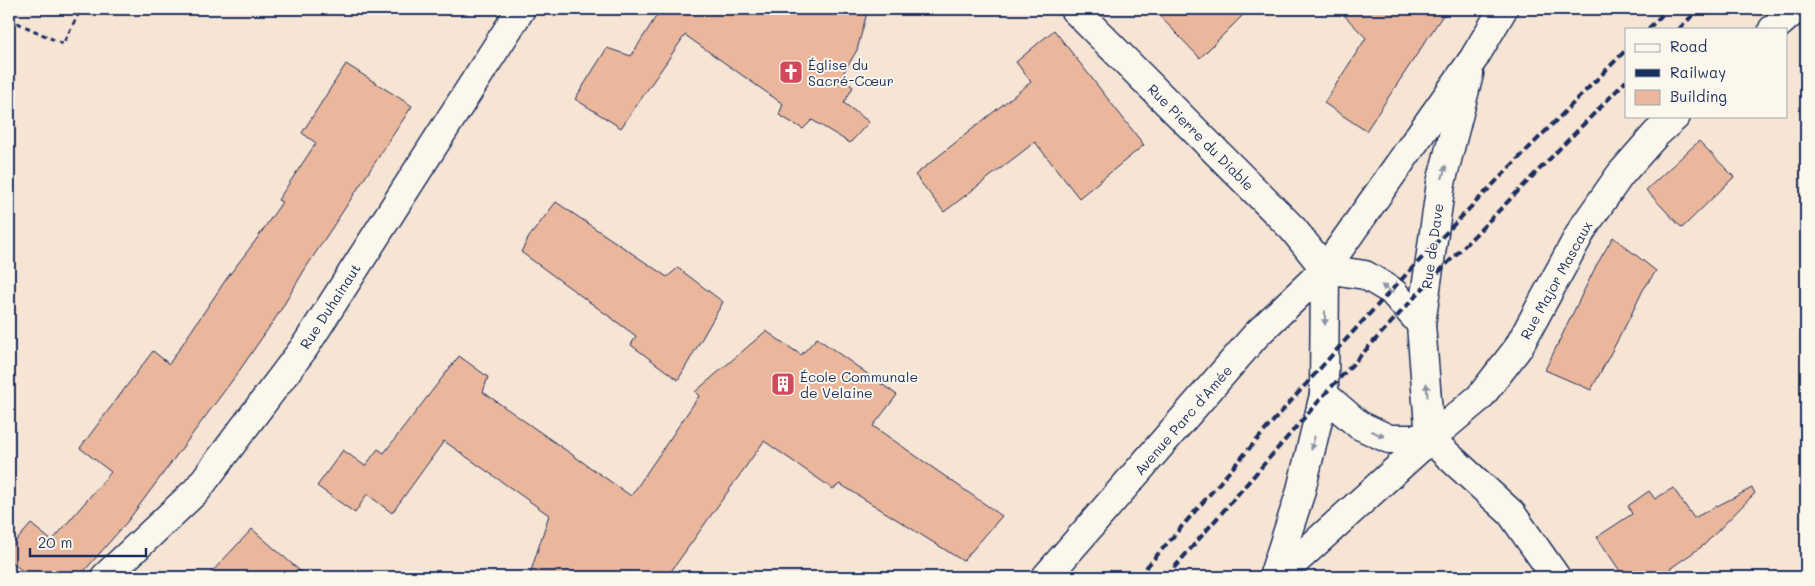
<svg xmlns="http://www.w3.org/2000/svg" width="1815" height="586" font-family="Mali,sans-serif">
  <style>
    .building { fill: #eab79c; stroke: #1b2f5e }
    .lines { fill: none; stroke-linecap: round; stroke-linejoin: round }
    .street-casing { stroke: #1b2f5e; stroke-width: 31 }
    .secondary-casing { stroke: #1b2f5e; stroke-width: 31 }
    .path { stroke: #1b2f5e; stroke-width: 3; stroke-dasharray: 5 4; stroke-linecap: butt }
    .street { stroke: #fbf7ec; stroke-width: 28 }
    .secondary { stroke: #fbf7ec; stroke-width: 28 }
    .rail { stroke: #1b2f5e; stroke-width: 4; stroke-dasharray: 8 4; stroke-linecap: butt }
    .oneway { fill: #8b93a5 }
    .labels { text-anchor: middle; dominant-baseline: central; stroke-width: 4; stroke-linejoin: round; paint-order: stroke }
    .poi-label { font-size: 14px; fill: #1b2f5e; stroke: #fbf7ec; text-anchor: start }
    .street-label { font-size: 14px; fill: #1b2f5e; stroke: #fbf7ec }
  </style>
  <rect width="100%" height="100%" fill="#f6e4d4"/>
  <filter id="ink" filterUnits="userSpaceOnUse"><feTurbulence type="fractalNoise" baseFrequency=".02" numOctaves="2"/><feDisplacementMap in="SourceGraphic" scale="10" xChannelSelector="R" yChannelSelector="G"/><feConvolveMatrix kernelMatrix="1 2 1 2 8 2 1 2 1" color-interpolation-filters="sRGB"/></filter>
  <g filter="url(#ink)">
    <g class="building">
      <polygon points="648,9 868,9 857,50 841,77 853,87 844,103 869,122 850,143 812,120 803,129 779,115 783,104 685,35 621,128 575,99 607,48 631,56 657,15"/>
      <polygon points="1153,9 1249,9 1200,58"/>
      <polygon points="1338,9 1447,9 1366,131 1324,103 1366,38"/>
      <polygon points="1054,30 1144,145 1079,198 1035,142 944,212 915,175 1031,82 1016,62"/>
      <polygon points="346,64 412,106 305,269 279,313 237,374 127,522 79,577 30,577 9,560 9,549 31,524 52,541 111,472 80,448 153,351 169,364 227,278 256,240 282,202 278,200 316,143 302,133"/>
      <polygon points="1699,141 1734,177 1682,228 1646,190"/>
      <polygon points="556,202 667,277 678,268 723,302 678,380 631,345 636,336 521,252 529,237"/>
      <polygon points="1613,237 1656,271 1643,290 1629,319 1591,390 1545,370 1596,266"/>
      <polygon points="766,331 801,355 817,338 897,395 873,426 1002,516 963,561 840,484 833,489 764,441 667,577 529,577 549,515 444,441 392,513 367,494 355,513 317,486 343,450 365,466 378,449 384,453 459,356 488,377 483,392 631,496 699,396 695,392"/>
      <polygon points="1673,488 1694,518 1752,488 1755,493 1704,545 1658,577 1624,577 1597,537 1632,514 1628,506 1649,491 1655,499"/>
      <polygon points="252,529 307,577 207,577"/>
    </g>
    <g class="lines">
      <g class="street-casing">
        <g id="street">
          <polyline points="1773,29 1796,9"/>
          <polyline points="105,577 197,490 304,348 521,9"/>
          <polyline points="1046,577 1257,334 1325,269 1293,229 1074,9"/>
          <polyline points="1556,577 1511,513 1430,439 1480,397 1518,348 1583,228 1620,175 1656,134 1676,116"/>
        </g>
      </g>
      <g class="secondary-casing">
        <g id="secondary">
          <polyline points="1325,269 1365,275 1392,291 1421,324"/>
          <polyline points="1324,395 1359,425 1389,439 1430,439"/>
          <polyline points="1430,439 1421,324 1441,183 1469,74"/>
          <polyline points="1273,577 1300,494 1324,395 1325,269 1474,58 1503,9"/>
          <polyline points="1278,577 1430,439"/>
        </g>
      </g>
      <polyline class="path" points="9,19 63,44 81,9"/>
      <use href="#street" class="street"/>
      <use href="#secondary" class="secondary"/>
      <g class="rail">
        <polyline points="1648,29 1668,9"/>
        <polyline points="1679,29 1699,9"/>
        <path d="M1138 577C1200 506 1261 434 1324 364 1421 255 1524 153 1626 50"/>
        <polyline points="1166,577 1324,395 1427,284 1626,81"/>
      </g>
    </g>
    <defs><path id="oneway-solid" d="M-6-.8H1V-3.2L6.5 0L1 3.2V.8H-6Z" transform="scale(1.25)"/></defs>
    <g class="oneway">
      <use href="#oneway-solid" transform="translate(1444 172) rotate(-75)"/>
      <use href="#oneway-solid" transform="translate(1387 289) rotate(-146)"/>
      <use href="#oneway-solid" transform="translate(1325 318) rotate(90)"/>
      <use href="#oneway-solid" transform="translate(1427 390) rotate(-94)"/>
      <use href="#oneway-solid" transform="translate(1378 434) rotate(24)"/>
      <use href="#oneway-solid" transform="translate(1313 443) rotate(104)"/>
    </g>
  </g>
  <defs>
    <g id="church-square" transform="scale(1.25)"><rect x="-9" y="-9" width="18" height="18" rx="4" fill="#d1495b" stroke="#fbf7ec"/><path d="M-1.2-6h2.4v3.5h3.3v2.4h-3.3V6h-2.4V-.1h-3.3v-2.4h3.3Z" fill="#fff"/></g>
    <g id="building-square" transform="scale(1.25)"><rect x="-9" y="-9" width="18" height="18" rx="4" fill="#d1495b" stroke="#fbf7ec"/><path d="M-4-6H4V6H1V3H-1V6H-4ZM-2.5-4.3h1.7v1.8h-1.7ZM.8-4.3h1.7v1.8H.8ZM-2.5-1h1.7V.8h-1.7ZM.8-1h1.7V.8H.8Z" fill="#fff"/></g>
  </defs>
  <g fill-rule="evenodd">
    <use href="#church-square" x="791" y="72"/>
    <use href="#building-square" x="783" y="384"/>
  </g>
  <g class="labels">
    <g class="poi-label">
      <text x="808" y="64">Église du<tspan x="808" dy="16">Sacré-Cœur</tspan></text>
      <text x="800" y="376">École Communale<tspan x="800" dy="16">de Velaine</tspan></text>
    </g>
    <g class="street-label">
      <text transform="translate(1201 137) rotate(45)">Rue Pierre du Diable</text>
      <text transform="translate(1432 246) rotate(-82)">Rue de Dave</text>
      <text transform="translate(1556 280) rotate(-61)">Rue Major Mascaux</text>
      <text transform="translate(330 306) rotate(-57)">Rue Duhainaut</text>
      <text transform="translate(1183 420) rotate(-49)">Avenue Parc d'Amée</text>
    </g>
  </g>
  <rect width="1815" height="586" fill="none" stroke="#fbf7ec" stroke-width="30"/>
  <rect x="15" y="15" width="1785" height="556" fill="none" stroke="#1b2f5e" stroke-width="2" filter="url(#ink)"/>
  <rect x="1625" y="28" width="162" height="90" fill="#fbf7ec" stroke="#a1a7b3"/>
  <rect x="1635" y="44" width="25" height="8" fill="#fbf7ec" stroke="#a1a7b3"/>
  <text x="1670" y="52" font-size="15" fill="#1b2f5e">Road</text>
  <rect x="1635" y="69" width="25" height="8" fill="#1b2f5e" stroke="#a1a7b3"/>
  <text x="1670" y="78" font-size="15" fill="#1b2f5e">Railway</text>
  <rect x="1635" y="90" width="25" height="15" fill="#eab79c" stroke="#a1a7b3"/>
  <text x="1670" y="102" font-size="15" fill="#1b2f5e">Building</text>
  <path d="M30 548v8h116v-8" fill="none" stroke="#1b2f5e" stroke-width="2.5"/>
  <text x="38" y="548" font-size="15" fill="#1b2f5e" stroke="#fbf7ec" stroke-width="4" paint-order="stroke">20 m</text>
</svg>
